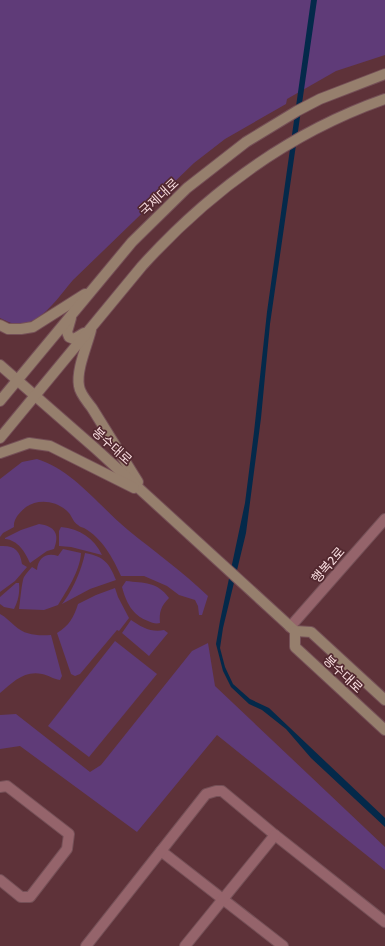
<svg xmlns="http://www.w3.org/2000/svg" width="385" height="946" font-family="'Fira Sans','Noto Sans KR',sans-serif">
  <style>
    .green { fill: #5f3b78 }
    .water { fill: #04294a }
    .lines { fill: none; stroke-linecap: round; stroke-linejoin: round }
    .street-casing { stroke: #755057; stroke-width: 12 }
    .secondary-casing { stroke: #755057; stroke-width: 12 }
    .street { stroke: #95646b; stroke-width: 10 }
    .secondary { stroke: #967f6d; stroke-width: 10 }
    .labels { text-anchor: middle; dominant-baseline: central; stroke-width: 3.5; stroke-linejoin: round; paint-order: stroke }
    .street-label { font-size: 13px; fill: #fadee1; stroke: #52282f }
  </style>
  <rect width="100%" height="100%" fill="#5e3239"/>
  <g class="green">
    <path d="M0 0H385V55L336 71 287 99 286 104 225 139 194 163 73 280C59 296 40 327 15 324 10 323 5 320 0 318Z"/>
    <path d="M37 459C73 470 99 506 128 530 155 552 182 571 208 596L202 615H199L198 606 195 600 179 595 167 586 144 576H121C113 558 102 538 84 528 82 527 80 527 78 525 74 523 72 517 69 513 58 501 39 498 26 507 20 512 13 519 14 527L3 533 0 537V479L22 462Z"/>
    <path d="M39 524C55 526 60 534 54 549L47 551 30 563C25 552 18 540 5 539V538L21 530Z"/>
    <path d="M61 527C80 529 94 538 102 555L71 547 59 546V531Z"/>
    <path d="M0 546C14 545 20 550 22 564L27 567 15 581 0 592Z"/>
    <path d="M63 549 81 553C80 571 67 590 58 605L44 610 19 609C20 603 22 580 24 577 26 574 29 570 32 567L37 570C38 558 46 552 58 556Z"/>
    <path d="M85 553C105 557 109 563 116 580L90 589 62 604C72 592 82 569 85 553Z"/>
    <path d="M126 581C144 583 158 582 169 598 161 606 159 612 160 623 156 624 152 623 148 621 132 615 126 602 122 587Z"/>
    <path d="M16 583H19C20 593 18 601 14 609L4 607 0 604V597Z"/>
    <path d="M115 588 118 597 129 618 119 631 117 630 80 674 75 676 71 674 57 633C69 626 74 617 78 604L96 595Z"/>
    <path d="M0 614C6 617 10 622 15 626 25 635 37 636 51 635L62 676 60 680C53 679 48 675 42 674 24 670 12 683 0 693Z"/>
    <path d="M131 620C141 627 152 633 164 630L168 633 149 656 122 633Z"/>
    <polygon points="115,641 157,674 89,757 48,726"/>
    <polygon points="208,643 215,686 385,847 385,870 217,735 137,832 20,746 0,749 0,715 16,714 90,772 101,765 192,651"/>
  </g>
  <polygon class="water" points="311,0 317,0 270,324 261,418 246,533 223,628 220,648 225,667 233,684 250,699 269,708 385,818 385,827 311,758 286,729 262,710 249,704 231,687 223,671 216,644 220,621 245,503 254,432 267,312"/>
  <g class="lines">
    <g class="street-casing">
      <g id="street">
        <polyline points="290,627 385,519"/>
        <polyline points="0,787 7,786 69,834 67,849 30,897 21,897 0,880"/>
        <polyline points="161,851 283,946"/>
        <polyline points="86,946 206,794 216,791 222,791 275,835 385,922"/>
        <polyline points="185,946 275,835"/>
      </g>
    </g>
    <g class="secondary-casing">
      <g id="secondary">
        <polyline points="71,318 67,332 69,337 74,339 84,333"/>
        <polyline points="0,325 8,329 21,329 33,327 85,294"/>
        <path d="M91 330C87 346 76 370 79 386 80 394 87 401 92 408L138 482"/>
        <polyline points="0,365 96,449 295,631 311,632 385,700"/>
        <polyline points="0,401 132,242 187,188 246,142 297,111 320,99 385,74"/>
        <path d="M0 438 142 266C209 192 291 132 385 99"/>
        <polyline points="0,453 29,443 50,446 134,488"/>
        <polyline points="295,631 295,647 385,730"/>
      </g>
    </g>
    <use href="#street" class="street"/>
    <use href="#secondary" class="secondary"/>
  </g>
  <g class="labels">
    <g class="street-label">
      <text transform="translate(159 197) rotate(-43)">국제대로</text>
      <text transform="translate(112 446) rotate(42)">봉수대로</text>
      <text transform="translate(328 565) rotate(-49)">행복2로</text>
      <text transform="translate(343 674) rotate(43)">봉수대로</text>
    </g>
  </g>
</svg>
